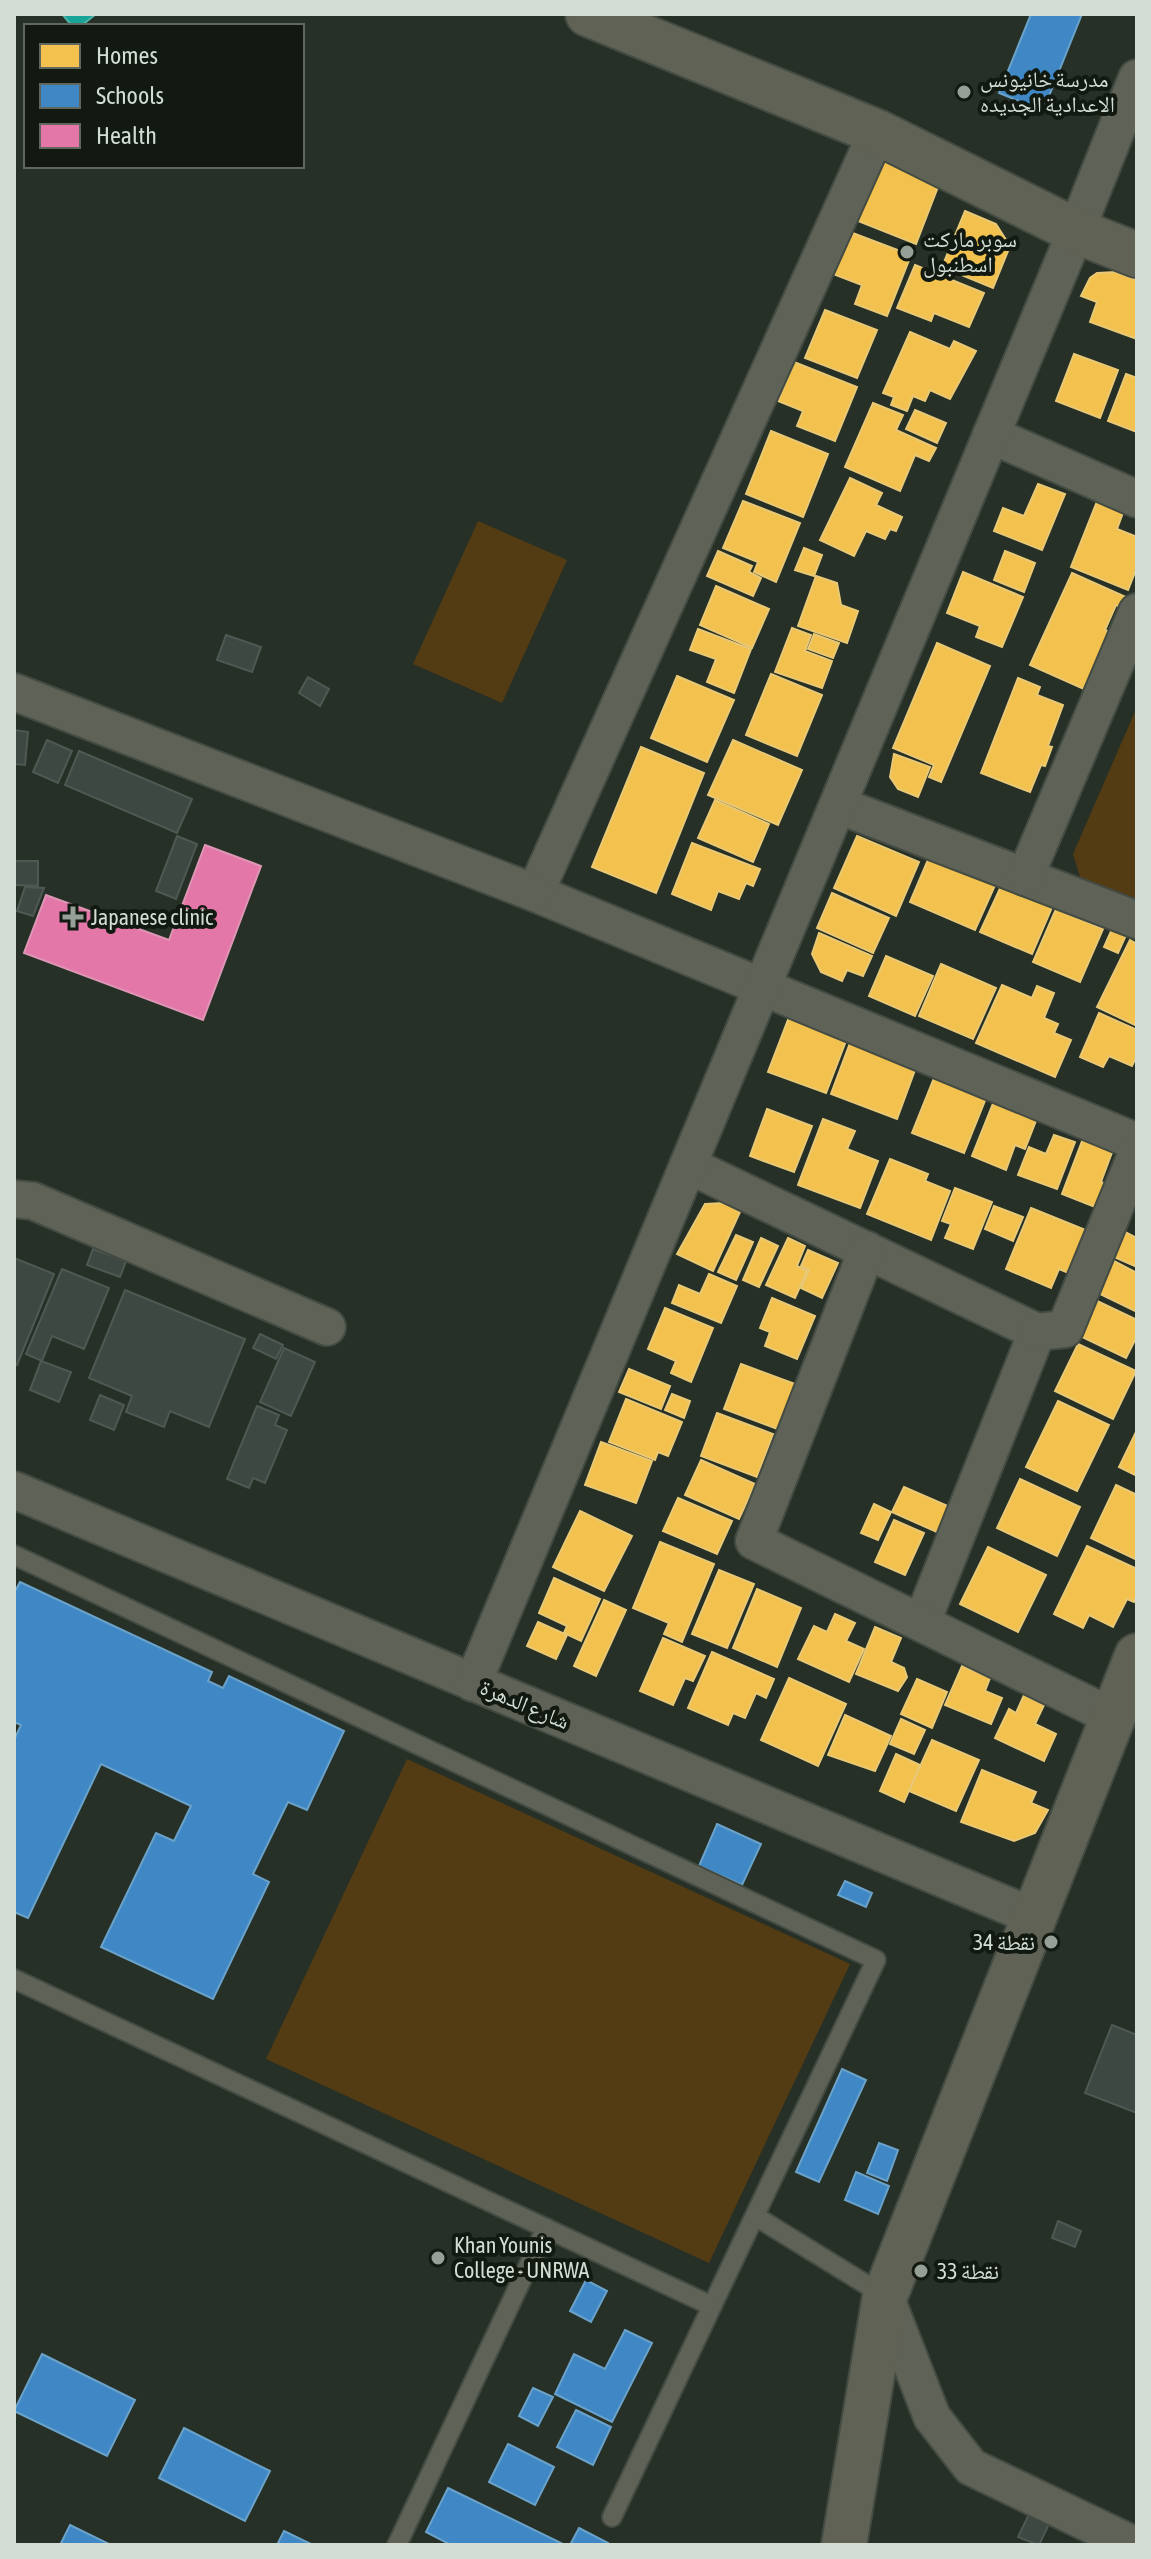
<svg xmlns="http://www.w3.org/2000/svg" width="1151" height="2559" font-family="'Asap Condensed','Noto Naskh Arabic',sans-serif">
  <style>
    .green { fill: #533b13 }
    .homes { fill: #f2c14e; stroke: #e9c976; stroke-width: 2 }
    .schools { fill: #3f88c5; stroke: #6ba2c9; stroke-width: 2 }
    .health { fill: #e377a8; stroke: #de96b5; stroke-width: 2 }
    .public { fill: #17a398; stroke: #4fb4aa; stroke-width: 2 }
    .building { fill: #3e4842; stroke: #4f5953; stroke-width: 2 }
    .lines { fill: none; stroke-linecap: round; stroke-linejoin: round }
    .lane-casing { stroke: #434b43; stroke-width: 22 }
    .street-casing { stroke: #434b43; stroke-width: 40 }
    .secondary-casing { stroke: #434b43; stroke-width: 48 }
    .lane { stroke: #5f6256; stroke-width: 18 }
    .street { stroke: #5f6256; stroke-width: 36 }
    .secondary { stroke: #606255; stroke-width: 44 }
    .poi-dot { fill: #96a096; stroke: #121911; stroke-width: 3 }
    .labels { text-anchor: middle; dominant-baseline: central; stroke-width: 8; stroke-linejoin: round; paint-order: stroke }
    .poi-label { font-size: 22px; fill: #d3ddd3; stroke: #121911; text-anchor: start }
    .street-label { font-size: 22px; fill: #d3ddd3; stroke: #121911 }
  </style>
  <rect width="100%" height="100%" fill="#263026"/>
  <g class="green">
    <polygon points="478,521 567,560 502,703 413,664"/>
    <polygon points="1137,707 1137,903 1082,883 1073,854"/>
    <polygon points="407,1759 850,1964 709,2263 266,2059"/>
  </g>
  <g class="homes">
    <polygon points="883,156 941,179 916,244 858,221"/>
    <polygon points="965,211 996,224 1010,246 993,288 942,267"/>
    <polygon points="850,232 911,255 887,316 855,304 862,285 833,274"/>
    <polygon points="915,265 984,293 969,327 934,313 931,321 897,308"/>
    <polygon points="1116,272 1137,280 1137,339 1090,322 1097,302 1081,296 1090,278 1097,273"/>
    <polygon points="825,310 877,330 857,378 805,358"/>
    <polygon points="910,332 950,349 954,341 976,351 950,399 930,390 925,401 913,396 907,411 891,405 894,397 883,393"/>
    <polygon points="1074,354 1118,370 1100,418 1056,401"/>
    <polygon points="794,362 857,387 835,441 797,426 803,411 778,401"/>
    <polygon points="1126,374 1137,378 1137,432 1108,421"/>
    <polygon points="873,403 903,415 896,430 936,448 929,461 915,455 900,491 845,467"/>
    <polygon points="915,410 946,423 937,443 906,429"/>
    <polygon points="771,431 828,454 803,517 746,494"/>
    <polygon points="850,478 882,493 876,505 902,517 896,531 890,529 885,539 866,531 854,556 820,540"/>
    <polygon points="1038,484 1065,494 1042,550 994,531 1003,508 1024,516"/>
    <polygon points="1098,499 1124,510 1117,529 1137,537 1137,567 1128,590 1071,567"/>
    <polygon points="743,501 800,523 776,582 754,572 758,562 723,548"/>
    <polygon points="804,548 822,555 814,576 795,570"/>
    <polygon points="718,551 752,566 749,572 761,578 753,596 707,576"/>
    <polygon points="1005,551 1035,563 1024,592 994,580"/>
    <polygon points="963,572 1023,597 1002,647 976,637 980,626 947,613"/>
    <polygon points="1072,573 1128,598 1123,608 1116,605 1105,630 1112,633 1086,690 1030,665"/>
    <polygon points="816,576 837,583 841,605 858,611 847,643 798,626"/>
    <polygon points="716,586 769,609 752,648 700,625"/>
    <polygon points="792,628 811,635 805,651 832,661 822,688 775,672"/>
    <polygon points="698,629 751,649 734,693 707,682 716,659 690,650"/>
    <polygon points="814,634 839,643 833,658 808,649"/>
    <polygon points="937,643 990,666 941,782 929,777 934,765 893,748"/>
    <polygon points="771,674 822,695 797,756 746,735"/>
    <polygon points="677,676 734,700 707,762 651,738"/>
    <polygon points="1018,678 1040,687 1037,695 1063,705 1048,746 1052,747 1045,766 1041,765 1030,792 981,773"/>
    <polygon points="733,740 802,770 778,825 708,795"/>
    <polygon points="641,747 704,773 656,893 592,867"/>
    <polygon points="894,754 930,767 918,797 898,789 890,777"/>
    <polygon points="715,800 769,824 753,862 698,838"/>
    <polygon points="857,836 919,862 896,916 834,888"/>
    <polygon points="692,843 760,869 753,886 746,883 739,899 718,891 711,910 672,894"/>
    <polygon points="930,855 996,883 975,930 910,902"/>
    <polygon points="1002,884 1053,905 1032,954 980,932"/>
    <polygon points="832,893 889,918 873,953 817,928"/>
    <polygon points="1056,909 1103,929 1080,982 1033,962"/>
    <polygon points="1112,929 1126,935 1118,953 1104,947"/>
    <polygon points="819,933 872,956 863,976 847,970 842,981 821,972 812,954"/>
    <polygon points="1130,940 1137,944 1137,1026 1097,1007"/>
    <polygon points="886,956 933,976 915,1016 869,996"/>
    <polygon points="941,964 996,988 973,1039 919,1016"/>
    <polygon points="1002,985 1032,998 1037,986 1054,993 1044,1018 1058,1024 1054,1033 1071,1040 1055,1077 976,1043"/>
    <polygon points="791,1012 849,1033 826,1093 768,1072"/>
    <polygon points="1099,1013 1137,1030 1137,1055 1132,1066 1109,1056 1103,1067 1080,1057"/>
    <polygon points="853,1035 919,1059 897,1119 831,1094"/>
    <polygon points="934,1078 986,1098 964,1153 912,1133"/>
    <polygon points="994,1101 1037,1118 1025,1149 1015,1145 1006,1170 972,1156"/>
    <polygon points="767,1109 812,1126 794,1172 750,1156"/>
    <polygon points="823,1119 855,1131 847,1149 878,1161 860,1208 798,1185"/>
    <polygon points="1054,1135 1075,1142 1057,1189 1018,1175 1029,1147 1046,1154"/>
    <polygon points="1084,1136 1114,1147 1101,1182 1109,1185 1100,1209 1062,1194"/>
    <polygon points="890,1159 928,1174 925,1181 950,1191 931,1240 867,1214"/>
    <polygon points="955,1188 992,1202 973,1249 945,1238 951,1224 942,1221"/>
    <polygon points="724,1203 740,1212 713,1271 677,1254 705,1204"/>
    <polygon points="994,1206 1023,1217 1013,1241 985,1229"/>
    <polygon points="1031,1208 1098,1235 1080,1278 1059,1269 1051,1288 1006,1269"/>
    <polygon points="1125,1232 1137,1238 1137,1267 1114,1257"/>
    <polygon points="736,1235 753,1242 736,1280 718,1272"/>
    <polygon points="761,1238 778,1246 759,1287 743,1280"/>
    <polygon points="788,1238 805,1246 797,1266 807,1271 795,1298 766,1285"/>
    <polygon points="808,1250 838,1263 822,1298 801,1288 809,1270 801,1266"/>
    <polygon points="1110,1259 1137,1273 1137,1312 1094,1291"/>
    <polygon points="709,1274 737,1286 721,1323 672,1303 679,1285 700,1294"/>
    <polygon points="772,1298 815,1316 797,1359 765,1346 770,1332 760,1328"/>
    <polygon points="1095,1300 1137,1320 1137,1336 1126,1358 1078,1335"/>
    <polygon points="665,1308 713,1328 691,1382 671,1373 676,1361 648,1349"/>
    <polygon points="1078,1344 1136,1371 1113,1419 1055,1391"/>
    <polygon points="741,1364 798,1385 780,1430 724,1409"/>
    <polygon points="629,1369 670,1386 661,1409 619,1392"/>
    <polygon points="672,1394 690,1401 684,1418 665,1410"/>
    <polygon points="626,1399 682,1422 668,1456 658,1452 655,1460 609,1442"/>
    <polygon points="1058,1401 1109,1425 1077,1491 1026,1467"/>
    <polygon points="717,1413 773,1434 757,1477 701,1456"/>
    <polygon points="1137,1430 1137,1476 1119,1467"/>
    <polygon points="601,1442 652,1461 636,1503 585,1485"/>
    <polygon points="701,1460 755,1484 739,1519 685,1495"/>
    <polygon points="1020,1479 1080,1507 1057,1556 997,1528"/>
    <polygon points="1116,1485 1137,1495 1137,1560 1091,1538"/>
    <polygon points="904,1487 950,1507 939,1533 892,1512"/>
    <polygon points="678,1498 732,1521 717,1554 663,1531"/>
    <polygon points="874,1504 891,1512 878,1540 861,1533"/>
    <polygon points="580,1511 632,1536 604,1591 553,1567"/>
    <polygon points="894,1520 924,1533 905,1575 875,1562"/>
    <polygon points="660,1542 714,1564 682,1642 664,1634 669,1623 633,1608"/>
    <polygon points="1087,1546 1137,1569 1137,1595 1134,1602 1127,1599 1113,1627 1089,1615 1083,1628 1054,1614"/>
    <polygon points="988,1547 1046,1575 1018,1632 960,1604"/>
    <polygon points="719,1570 754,1584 727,1648 692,1634"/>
    <polygon points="554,1578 600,1599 581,1641 564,1633 567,1626 539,1613"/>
    <polygon points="757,1589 801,1608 777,1667 733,1648"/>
    <polygon points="604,1600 626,1610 596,1676 574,1666"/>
    <polygon points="835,1614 855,1623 846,1641 864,1649 849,1682 798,1659 814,1626 827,1632"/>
    <polygon points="538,1622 567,1635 556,1659 527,1646"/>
    <polygon points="875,1627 901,1638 891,1662 904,1668 907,1677 898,1691 856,1674"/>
    <polygon points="663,1638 705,1656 693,1681 685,1678 673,1705 640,1691"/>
    <polygon points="712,1652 774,1679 766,1698 756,1693 745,1718 733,1713 728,1725 688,1708"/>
    <polygon points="962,1666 990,1678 985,1691 1002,1698 991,1724 945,1705"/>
    <polygon points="789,1678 846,1704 818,1766 761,1740"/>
    <polygon points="917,1679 947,1692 932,1728 901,1714"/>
    <polygon points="1024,1695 1044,1705 1035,1724 1056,1734 1044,1761 995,1738 1009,1709 1016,1713"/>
    <polygon points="845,1715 891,1736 875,1771 828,1755"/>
    <polygon points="901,1719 925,1730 914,1754 890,1744"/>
    <polygon points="932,1740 979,1760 956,1811 909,1791"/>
    <polygon points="896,1754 920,1765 904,1802 880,1791"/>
    <polygon points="982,1770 1036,1792 1031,1803 1048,1810 1035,1833 1014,1841 961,1822"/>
  </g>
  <g class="schools">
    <polygon points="1031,14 1082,14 1043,111 999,93"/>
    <polygon points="20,1582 212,1672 208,1681 223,1688 229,1676 344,1731 307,1810 288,1802 253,1874 269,1882 213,1999 101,1947 156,1833 174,1841 191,1806 101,1764 28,1918 14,1912 14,1740 21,1725 14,1722 14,1593"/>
    <polygon points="717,1824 761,1844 742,1885 699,1866"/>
    <polygon points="845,1881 872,1893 866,1907 838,1895"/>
    <polygon points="842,2069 866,2080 819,2182 796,2172"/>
    <polygon points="879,2143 898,2150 887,2181 867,2173"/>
    <polygon points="856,2172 889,2186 878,2214 845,2200"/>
    <polygon points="586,2280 607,2291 591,2322 570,2311"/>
    <polygon points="625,2330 652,2343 612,2422 555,2394 574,2354 605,2369"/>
    <polygon points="42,2354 135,2400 107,2456 14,2411"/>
    <polygon points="533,2388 553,2397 538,2426 519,2416"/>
    <polygon points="576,2410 611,2427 593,2465 557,2447"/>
    <polygon points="184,2428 270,2471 245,2521 159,2478"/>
    <polygon points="508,2444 554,2467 535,2505 489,2482"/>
    <polygon points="448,2488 563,2544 562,2545 451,2545 426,2532"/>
    <polygon points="70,2525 111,2545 60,2545"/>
    <polygon points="579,2528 608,2543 607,2545 570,2545"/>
    <polygon points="284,2531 313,2545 277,2545"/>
  </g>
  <polygon class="health" points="205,845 261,866 203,1020 24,953 46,895 169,940"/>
  <polygon class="public" points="62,14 96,14 81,26 72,26"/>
  <g class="building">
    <polygon points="226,635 261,647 252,672 217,660"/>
    <polygon points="308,677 329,689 320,706 299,693"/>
    <polygon points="14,730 28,732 25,765 15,764 14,771"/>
    <polygon points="47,740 72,751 58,783 33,772"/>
    <polygon points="79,751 192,799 177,833 65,785"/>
    <polygon points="177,836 197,844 176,899 156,891"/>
    <polygon points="14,861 38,861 38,886 14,885"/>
    <polygon points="25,887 44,888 33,916 17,911"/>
    <polygon points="93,1249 126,1261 120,1277 87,1265"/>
    <polygon points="14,1258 54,1274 17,1365 14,1363"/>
    <polygon points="62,1269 109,1288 84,1349 52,1336 42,1361 26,1354"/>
    <polygon points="125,1290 245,1339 209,1427 170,1411 164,1427 126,1412 132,1396 89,1378"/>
    <polygon points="260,1334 283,1345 276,1359 253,1348"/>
    <polygon points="284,1348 315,1362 291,1416 260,1402"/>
    <polygon points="41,1361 71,1372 59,1402 30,1390"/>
    <polygon points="100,1395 124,1405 114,1430 90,1420"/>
    <polygon points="257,1406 279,1415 275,1425 287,1430 265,1483 253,1478 249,1488 227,1479"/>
    <polygon points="1112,2025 1137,2035 1137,2113 1085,2093"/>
    <polygon points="1058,2221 1081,2231 1075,2247 1052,2238"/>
    <polygon points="1030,2512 1050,2522 1039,2545 1018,2537"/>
  </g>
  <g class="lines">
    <g class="lane-casing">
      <g id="lane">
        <polyline points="14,1555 876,1960 612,2517"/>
        <polyline points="14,1979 712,2306"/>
        <polyline points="755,2216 885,2296"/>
        <polyline points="397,2545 546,2228"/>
      </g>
    </g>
    <g class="street-casing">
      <g id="street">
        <polyline points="877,132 535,893 1137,1142"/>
        <polyline points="991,435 1137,499"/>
        <polyline points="14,692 535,893"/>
        <polyline points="838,805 1137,920"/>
        <polyline points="1025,877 1137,612"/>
        <polyline points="688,1165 1037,1332 922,1622"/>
        <polyline points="14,1199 33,1201 327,1327"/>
        <polyline points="867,1250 754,1541 1111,1716"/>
        <polyline points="1037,1332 1065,1329 1137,1153"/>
        <polyline points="14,1490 1037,1918"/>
        <polyline points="473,1683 1076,231 1137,78"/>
        <polyline points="885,2296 932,2417 971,2467 1134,2545"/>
      </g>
    </g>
    <g class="secondary-casing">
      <g id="secondary">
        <polyline points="588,14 877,132 1076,231 1137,255"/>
        <polyline points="844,2545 885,2296 1137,1656"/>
      </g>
    </g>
    <use href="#lane" class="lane"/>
    <use href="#street" class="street"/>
    <use href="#secondary" class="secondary"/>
  </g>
  <g class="poi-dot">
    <circle cx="964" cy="92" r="8"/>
    <circle cx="907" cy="252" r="8"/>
    <path d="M69 905h8v8h8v8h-8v8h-8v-8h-8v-8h8z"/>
    <circle cx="1051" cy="1942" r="8"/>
    <circle cx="438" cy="2258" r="8"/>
    <circle cx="921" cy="2271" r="8"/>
  </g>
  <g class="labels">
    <g class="poi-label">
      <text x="980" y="79">مدرسة خانيونس<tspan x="980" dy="25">الاعدادية الجديده</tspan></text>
      <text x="923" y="239">سوبر ماركت<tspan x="923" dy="25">اسطنبول</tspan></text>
      <text x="91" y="917">Japanese clinic</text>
      <text x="1035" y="1942" text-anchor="end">نقطة 34</text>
      <text x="454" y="2245">Khan Younis<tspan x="454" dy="25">College - UNRWA</tspan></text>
      <text x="937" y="2271">نقطة 33</text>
    </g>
    <g class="street-label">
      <text transform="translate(525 1704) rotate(23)">شارع الدهرة</text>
    </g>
  </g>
  <rect width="1151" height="2559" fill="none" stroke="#d3ddd3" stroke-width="32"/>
  <rect x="24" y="24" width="280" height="144" fill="#121911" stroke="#5f675f" stroke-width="2"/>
  <rect x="40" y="44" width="40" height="24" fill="#f2c14e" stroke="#5f675f" stroke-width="2"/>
  <text x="96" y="64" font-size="24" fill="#d3ddd3">Homes</text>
  <rect x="40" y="84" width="40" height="24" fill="#3f88c5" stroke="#5f675f" stroke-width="2"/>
  <text x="96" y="104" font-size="24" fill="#d3ddd3">Schools</text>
  <rect x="40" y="124" width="40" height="24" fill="#e377a8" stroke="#5f675f" stroke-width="2"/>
  <text x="96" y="144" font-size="24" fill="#d3ddd3">Health</text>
</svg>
